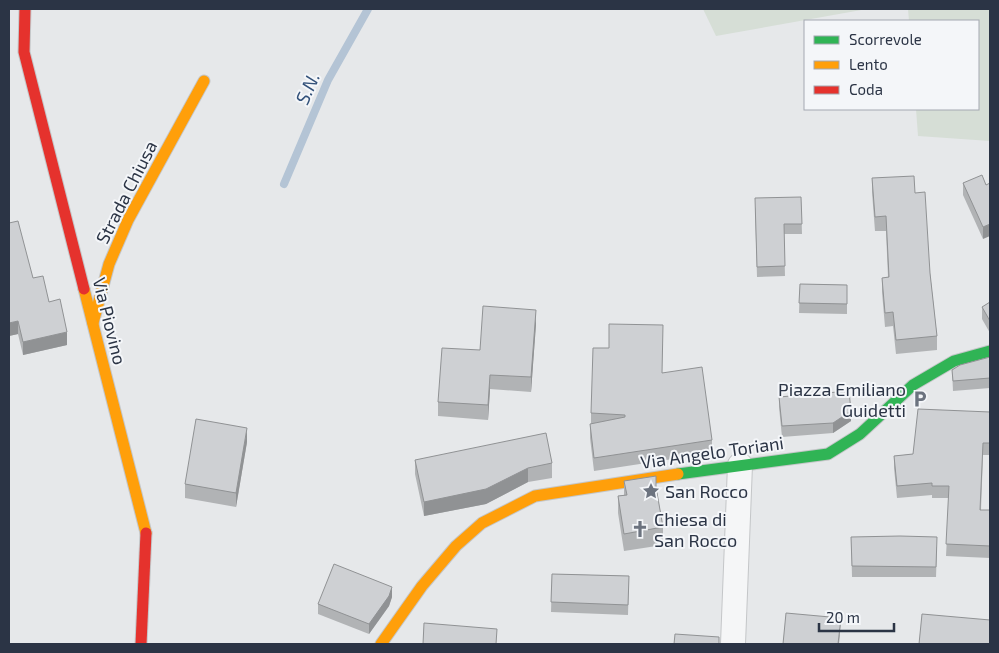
<svg xmlns="http://www.w3.org/2000/svg" width="999" height="653" font-family="'Exo 2',sans-serif">
  <style>
    .green { fill: #d6ded6 }
    .lines { fill: none; stroke-linecap: round; stroke-linejoin: round }
    .stream { stroke: #b4c4d5; stroke-width: 8 }
    .street-casing { stroke: #c4c6c8; stroke-width: 26 }
    .fast-casing { stroke: #c4c6c8; stroke-width: 13 }
    .slow-casing { stroke: #c4c6c8; stroke-width: 13 }
    .jam-casing { stroke: #c4c6c8; stroke-width: 13 }
    .street { stroke: #f5f6f7; stroke-width: 24 }
    .fast { stroke: #30b455; stroke-width: 11 }
    .slow { stroke: #ff9f0a; stroke-width: 11 }
    .jam { stroke: #e5322d; stroke-width: 11 }
    .wall { fill: #b1b3b5 }
    .shaded-wall { fill: #909294 }
    .building { fill: #ced0d3; stroke: #909294 }
    .labels { text-anchor: middle; dominant-baseline: central; stroke-width: 4; stroke-linejoin: round; paint-order: stroke }
    .street-label { font-size: 18px; fill: #2b3445; stroke: #f4f6f9 }
    .poi-label { font-size: 18px; fill: #2b3445; stroke: #f4f6f9; text-anchor: start }
    .water-label { font-size: 19px; font-style: italic; fill: #34527a; stroke: #f4f6f9 }
  </style>
  <rect width="100%" height="100%" fill="#e6e8ea"/>
  <g class="green">
    <polygon points="703,9 867,9 716,36"/>
    <polygon points="908,9 990,9 990,141 918,136 916,109 978,109 978,21 909,21"/>
  </g>
  <g class="lines">
    <polyline class="stream" points="284,184 328,80 368,9"/>
    <g class="street-casing">
      <polyline id="street" points="733,644 740,465"/>
    </g>
    <g class="fast-casing">
      <polyline id="fast" points="678,474 828,454 860,434 913,385 954,361 990,351"/>
    </g>
    <g class="slow-casing">
      <g id="slow">
        <polyline points="84,289 146,533"/>
        <polyline points="93,323 109,264 128,220 204,81"/>
        <polyline points="381,644 422,586 456,546 482,523 535,496 678,474"/>
      </g>
    </g>
    <g class="jam-casing">
      <g id="jam">
        <polyline points="25,9 24,52 84,289"/>
        <polyline points="141,644 146,533"/>
      </g>
    </g>
    <use href="#street" class="street"/>
    <use href="#fast" class="fast"/>
    <use href="#slow" class="slow"/>
    <use href="#jam" class="jam"/>
  </g>
  <g class="wall">
    <polygon points="872,178 915,193 930,273 937,336 937,350 896,354 893,326 885,327 882,292 882,278 888,277 886,231 875,231 872,192"/>
    <polygon points="963,183 986,185 983,239 963,195"/>
    <polygon points="801,197 802,234 784,234 785,276 757,277 755,208"/>
    <polygon points="33,278 49,302 67,345 23,355 18,334 9,336"/>
    <polygon points="800,284 847,285 847,314 799,313"/>
    <polygon points="990,302 990,333 982,319 982,307"/>
    <polygon points="536,324 531,392 490,389 488,420 438,416 438,402 480,350"/>
    <polygon points="990,357 990,388 953,391 952,370"/>
    <polygon points="662,373 712,440 712,453 594,471 590,438 590,424 591,424 591,413"/>
    <polygon points="779,397 851,421 833,433 782,437 779,407"/>
    <polygon points="990,412 990,455 983,455 981,510 990,510 990,558 946,556 949,498 932,498 932,495 897,498 894,468 894,456 913,454"/>
    <polygon points="247,442 236,507 185,498 185,484"/>
    <polygon points="415,460 552,463 552,478 528,482 486,504 424,516 415,474"/>
    <polygon points="624,481 656,487 663,527 663,545 624,551 618,513 618,496 624,495"/>
    <polygon points="851,537 937,547 936,577 852,577"/>
    <polygon points="552,574 629,576 628,615 551,612"/>
    <polygon points="392,597 389,606 369,634 318,614 318,604"/>
  </g>
  <g class="shaded-wall">
    <polygon points="990,224 990,236 983,239 983,227"/>
    <polygon points="536,310 536,324 531,392 531,377"/>
    <polygon points="18,321 18,334 9,336 9,323"/>
    <polygon points="67,332 67,345 23,355 23,342"/>
    <polygon points="490,375 490,389 488,420 488,405"/>
    <polygon points="851,411 851,421 833,433 833,423"/>
    <polygon points="247,428 247,442 236,507 236,493"/>
    <polygon points="528,468 528,482 486,504 424,516 424,502"/>
    <polygon points="392,587 392,597 389,606 369,634 369,624"/>
    <polygon points="841,618 839,644 838,644"/>
  </g>
  <g class="building">
    <polygon points="982,175 986,185 990,183 990,224 983,227 963,183"/>
    <polygon points="914,176 915,193 925,192 930,273 937,336 896,340 893,312 885,313 882,278 889,277 886,216 875,217 872,178"/>
    <polygon points="801,197 802,224 784,224 785,266 757,267 755,198"/>
    <polygon points="18,221 33,278 43,276 49,302 60,299 67,332 23,342 18,321 9,323 9,223"/>
    <polygon points="800,284 847,285 847,304 799,303"/>
    <polygon points="990,302 990,321 982,307"/>
    <polygon points="483,306 536,310 531,377 490,375 488,405 438,402 442,348 480,350"/>
    <polygon points="609,324 663,325 662,373 702,367 712,440 594,458 590,424 625,417 625,415 591,413 593,348 609,348"/>
    <polygon points="990,357 990,378 953,381 952,370 960,365"/>
    <polygon points="849,391 851,411 833,423 782,426 779,397"/>
    <polygon points="918,409 990,412 990,443 983,443 980,510 990,510 990,546 946,544 949,486 932,486 932,483 897,486 894,456 913,454"/>
    <polygon points="196,419 247,428 236,493 185,484"/>
    <polygon points="546,433 552,463 528,468 486,489 424,502 415,460"/>
    <polygon points="656,476 656,487 663,527 624,534 618,496 627,495 624,481"/>
    <polygon points="900,536 937,537 936,567 852,566 851,537"/>
    <polygon points="334,564 392,587 389,596 369,624 318,604"/>
    <polygon points="552,574 629,576 628,605 551,602"/>
    <polygon points="786,613 841,618 838,644 783,644"/>
    <polygon points="922,614 990,620 990,644 919,644"/>
    <polygon points="424,623 497,629 496,644 423,644"/>
    <polygon points="675,634 719,637 719,644 674,644"/>
  </g>
  <defs>
    <g id="parking-bare" transform="scale(1.35)"><path d="M-3.5-5.5H1a3.5 3.5 0 0 1 0 7H-1V5.5H-3.5ZM-1-3.4V-.6H.8a1.4 1.4 0 0 0 0-2.8Z" fill="#6c737f" stroke="#f4f6f9" stroke-width="2.5" paint-order="stroke"/></g>
    <g id="sight-bare" transform="scale(1.35)"><path d="M0-6L1.8-2.2L6-1.7L2.9 1.2L3.7 5.4L0 3.3L-3.7 5.4L-2.9 1.2L-6-1.7L-1.8-2.2Z" fill="#6c737f" stroke="#f4f6f9" stroke-width="2.5" paint-order="stroke"/></g>
    <g id="church-bare" transform="scale(1.35)"><path d="M-1.2-6h2.4v3.5h3.3v2.4h-3.3V6h-2.4V-.1h-3.3v-2.4h3.3Z" fill="#6c737f" stroke="#f4f6f9" stroke-width="2.5" paint-order="stroke"/></g>
  </defs>
  <g fill-rule="evenodd">
    <use href="#parking-bare" x="920" y="399"/>
    <use href="#sight-bare" x="651" y="491"/>
    <use href="#church-bare" x="640" y="529"/>
  </g>
  <g class="labels">
    <g class="street-label">
      <text transform="translate(126 192) rotate(-63)">Strada Chiusa</text>
      <text transform="translate(110 321) rotate(76)">Via Piovino</text>
      <text transform="translate(712 452) rotate(-8)">Via Angelo Toriani</text>
    </g>
    <g class="poi-label">
      <text x="906" y="389" text-anchor="end">Piazza Emiliano<tspan x="906" dy="21">Guidetti</tspan></text>
      <text x="665" y="491">San Rocco</text>
      <text x="654" y="519">Chiesa di<tspan x="654" dy="21">San Rocco</tspan></text>
    </g>
    <g class="water-label">
      <text transform="translate(307 88) rotate(-66)">S.N.</text>
    </g>
  </g>
  <rect width="999" height="653" fill="none" stroke="#2b3445" stroke-width="20"/>
  <rect x="804" y="20" width="175" height="90" fill="#f4f6f9" stroke="#a4a8b1"/>
  <rect x="814" y="36" width="25" height="8" fill="#30b455" stroke="#a4a8b1"/>
  <text x="849" y="45" font-size="15" fill="#2b3445">Scorrevole</text>
  <rect x="814" y="61" width="25" height="8" fill="#ff9f0a" stroke="#a4a8b1"/>
  <text x="849" y="70" font-size="15" fill="#2b3445">Lento</text>
  <rect x="814" y="86" width="25" height="8" fill="#e5322d" stroke="#a4a8b1"/>
  <text x="849" y="95" font-size="15" fill="#2b3445">Coda</text>
  <path d="M819 623v8h75v-8" fill="none" stroke="#2b3445" stroke-width="2.5"/>
  <text x="826" y="623" font-size="15" fill="#2b3445" stroke="#f4f6f9" stroke-width="4" paint-order="stroke">20 m</text>
</svg>
